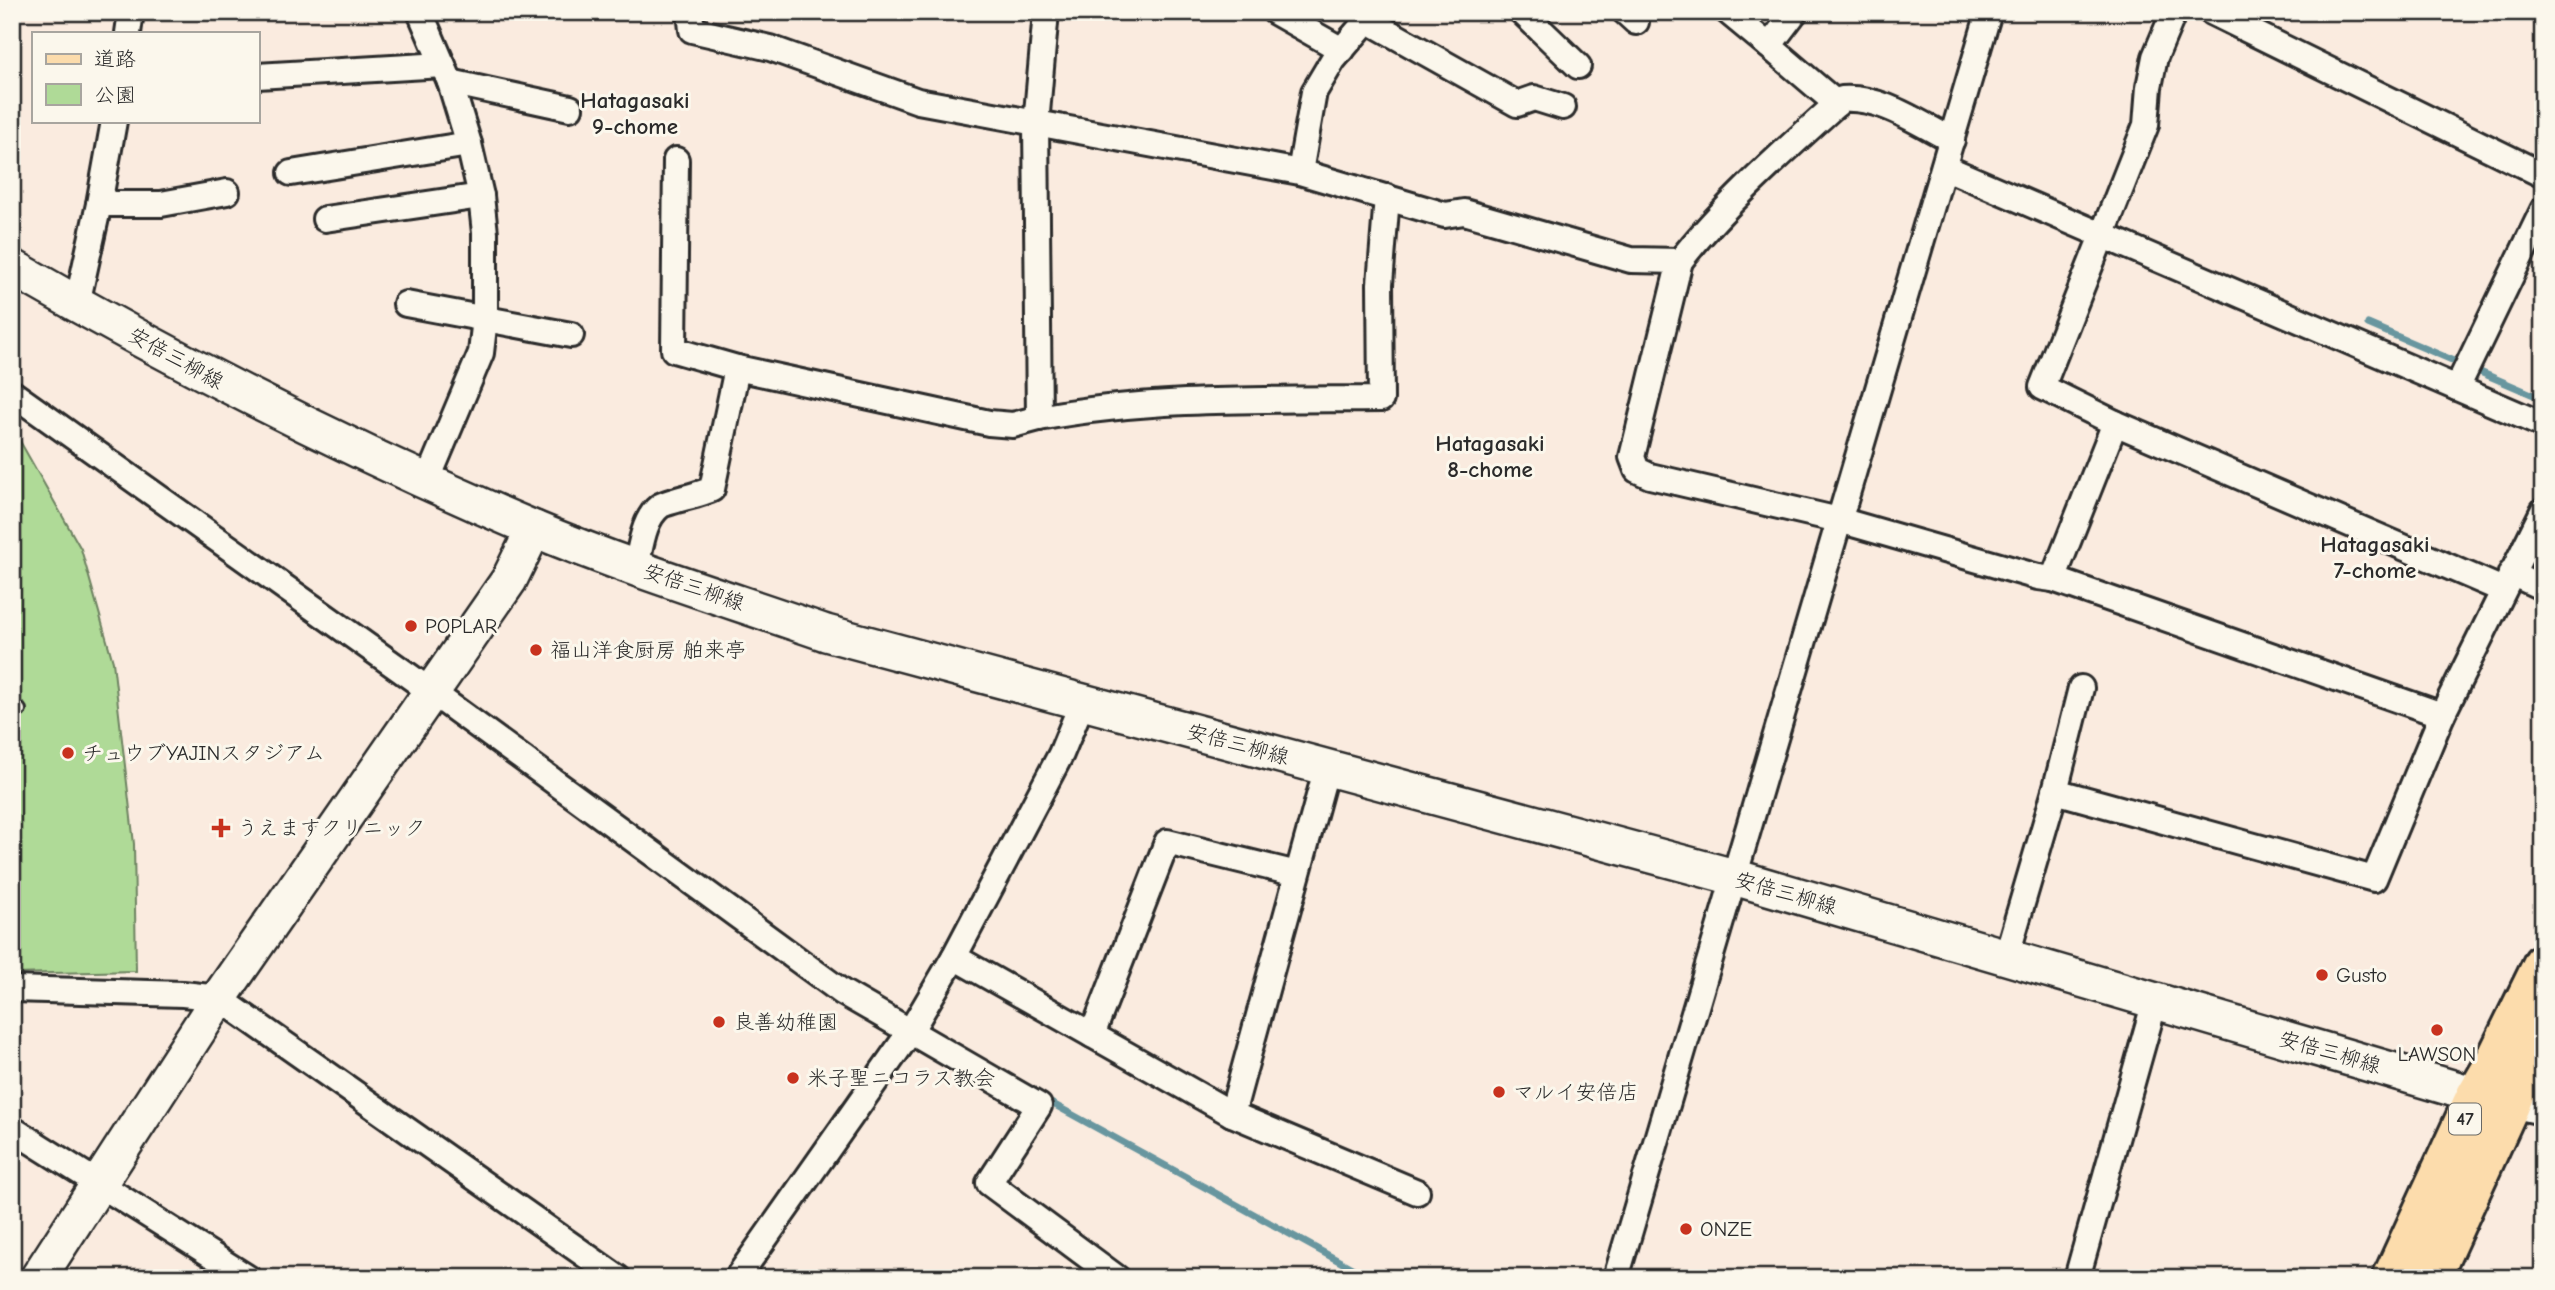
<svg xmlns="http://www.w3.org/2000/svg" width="2555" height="1290" font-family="'Comic Neue','Klee One',sans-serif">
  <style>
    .green { fill: #afda97; stroke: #6d8261; stroke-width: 2 }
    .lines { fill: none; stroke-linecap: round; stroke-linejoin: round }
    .stream { stroke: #67969f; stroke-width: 7 }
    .lane-casing { stroke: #2b2b2b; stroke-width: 18 }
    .street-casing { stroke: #2b2b2b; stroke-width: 30 }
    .secondary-casing { stroke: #2b2b2b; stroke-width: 40 }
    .primary-casing { stroke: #2b2b2b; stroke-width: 44 }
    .lane { stroke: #fbf7ec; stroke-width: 12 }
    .street { stroke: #fbf7ec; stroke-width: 24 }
    .secondary { stroke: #fbf7ec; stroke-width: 35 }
    .primary { stroke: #fcdcac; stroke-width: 38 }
    .poi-dot { fill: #c8321e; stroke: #fbf7ec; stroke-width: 2.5 }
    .labels { text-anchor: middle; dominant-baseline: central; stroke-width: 6; stroke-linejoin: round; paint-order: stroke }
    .shield { fill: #fbf7ec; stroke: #696865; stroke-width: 2 }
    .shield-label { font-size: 19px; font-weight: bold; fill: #2b2b2b }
    .street-label { font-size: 21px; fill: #2b2b2b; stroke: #fbf7ec }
    .poi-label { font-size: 21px; fill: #2b2b2b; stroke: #fbf7ec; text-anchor: start }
    .neighbourhood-label { font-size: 23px; font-weight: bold; fill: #2b2b2b; stroke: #fbf7ec }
  </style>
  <rect width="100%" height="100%" fill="#faebdf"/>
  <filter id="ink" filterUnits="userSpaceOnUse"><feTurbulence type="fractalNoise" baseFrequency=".0143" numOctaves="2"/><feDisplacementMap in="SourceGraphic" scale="14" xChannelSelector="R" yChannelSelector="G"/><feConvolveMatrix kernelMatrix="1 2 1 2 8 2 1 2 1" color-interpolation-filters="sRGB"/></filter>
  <g filter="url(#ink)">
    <polygon class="green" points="12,427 81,549 113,662 134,844 136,971 12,974"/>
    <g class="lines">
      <g class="stream">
        <polyline points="2368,324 2543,399"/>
        <polyline points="1053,1104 1370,1278"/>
      </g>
      <g class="lane-casing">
        <polyline id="lane" points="12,710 19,710"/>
      </g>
      <g class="street-casing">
        <g id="street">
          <polyline points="420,12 450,82 469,144 481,196 485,233 485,318 481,353 427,481"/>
          <polyline points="690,12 692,30 770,48 918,101 1300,172"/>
          <polyline points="1275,12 1342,50"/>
          <path d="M1374 12 1333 60 1314 92 1300 172 1445 215 1464 212 1631 260 1680 261C1725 203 1787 149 1842 99 1881 96 1918 123 1952 140"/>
          <polyline points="1522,12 1578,66"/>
          <polyline points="1625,12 1636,22"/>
          <polyline points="1728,12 1769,46"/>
          <polyline points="1795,12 1769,46 1837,104"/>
          <polyline points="2174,12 2155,57 2149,87 2146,125 2042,387 2115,423 2503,590"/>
          <polyline points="2211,12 2543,175"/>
          <polyline points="1367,20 1517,104 1534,98 1563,107"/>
          <polyline points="128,33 131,12"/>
          <polyline points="257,76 443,65"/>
          <polyline points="450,82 570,108"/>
          <polyline points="676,160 674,350 737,368"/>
          <polyline points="1944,167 2543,425"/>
          <polyline points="291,173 469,144"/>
          <polyline points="99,204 161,204 227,192"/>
          <polyline points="325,219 481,196"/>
          <polyline points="1680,261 1632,457 1637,470 1650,476 1839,520 2038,577 2053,579"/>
          <polyline points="77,304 99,204 114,121"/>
          <polyline points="406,304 571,335"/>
          <polyline points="2457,388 2543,210"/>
          <polyline points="12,393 433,693 842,992 1039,1106 989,1183 1117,1278"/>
          <path d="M1039 418C1152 397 1267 400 1381 399L1380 284 1387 197"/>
          <polyline points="2115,423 2053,579 2442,715"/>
          <path d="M636 567C641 547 643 519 660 506 668 501 700 495 712 489L737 368 989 423 1013 425 1039 418 1036 124 1046 12"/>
          <polyline points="2511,573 2543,588"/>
          <polyline points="2055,791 2081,688"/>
          <polyline points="954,957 1061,754 1082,703"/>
          <polyline points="2006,958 2055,791 2374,879 2442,715 2543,511"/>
          <polyline points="12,989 183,994 219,998 618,1278"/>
          <polyline points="1092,1035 1167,842 1297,874"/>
          <polyline points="2510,1105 2543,1112"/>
          <polyline points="1232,1114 1327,767"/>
          <polyline points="12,1129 248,1278"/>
          <polyline points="737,1278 910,1032 954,957 1232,1114 1417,1192"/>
          <polyline points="1616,1278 1989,12"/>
          <polyline points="2077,1278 2155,1001"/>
        </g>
      </g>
      <g class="secondary-casing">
        <g id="secondary">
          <path d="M12 267C180 364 353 452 532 528 627 568 728 599 826 633L1734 877 2503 1103"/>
          <polyline points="38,1278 219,998 509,580 534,529"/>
        </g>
      </g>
      <g class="primary-casing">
        <g id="primary">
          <polyline points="2392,1278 2476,1095 2490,1071 2543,963"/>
          <polyline points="2431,1278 2510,1105 2543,1023"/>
        </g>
      </g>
      <use href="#lane" class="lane"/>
      <use href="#street" class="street"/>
      <use href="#secondary" class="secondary"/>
      <use href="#primary" class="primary"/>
    </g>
  </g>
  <g class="poi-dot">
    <circle cx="411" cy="626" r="7"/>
    <circle cx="536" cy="650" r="7"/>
    <circle cx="68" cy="753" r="7"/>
    <path d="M217.5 817.5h7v7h7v7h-7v7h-7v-7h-7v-7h7z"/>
    <circle cx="2322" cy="975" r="7"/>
    <circle cx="719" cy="1022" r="7"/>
    <circle cx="2437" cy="1030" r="7"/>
    <circle cx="793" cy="1078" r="7"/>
    <circle cx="1499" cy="1092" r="7"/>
    <circle cx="1686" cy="1229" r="7"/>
  </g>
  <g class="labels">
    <rect class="shield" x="2449" y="1103.5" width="32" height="31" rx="5"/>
    <g class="shield-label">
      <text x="2465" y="1119">47</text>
    </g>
    <g class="street-label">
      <text transform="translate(176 358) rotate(29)">安倍三柳線</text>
      <text transform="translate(694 587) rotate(19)">安倍三柳線</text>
      <text transform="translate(1238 744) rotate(15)">安倍三柳線</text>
      <text transform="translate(1786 893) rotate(16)">安倍三柳線</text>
      <text transform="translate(2330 1052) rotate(16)">安倍三柳線</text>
    </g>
    <g class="poi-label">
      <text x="425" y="626">POPLAR</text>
      <text x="550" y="650">福山洋食厨房 舶来亭</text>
      <text x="82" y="753">チュウブYAJINスタジアム</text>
      <text x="237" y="828">うえますクリニック</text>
      <text x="2336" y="975">Gusto</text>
      <text x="733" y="1022">良善幼稚園</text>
      <text x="2437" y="1054" text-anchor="middle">LAWSON</text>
      <text x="807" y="1078">米子聖ニコラス教会</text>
      <text x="1513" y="1092">マルイ安倍店</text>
      <text x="1700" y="1229">ONZE</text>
    </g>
    <g class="neighbourhood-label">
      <text x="635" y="100">Hatagasaki<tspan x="635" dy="26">9-chome</tspan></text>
      <text x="1490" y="443">Hatagasaki<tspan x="1490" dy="26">8-chome</tspan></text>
      <text x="2375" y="544">Hatagasaki<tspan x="2375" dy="26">7-chome</tspan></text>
    </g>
  </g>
  <rect width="2555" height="1290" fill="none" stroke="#fbf7ec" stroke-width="42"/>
  <rect x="21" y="21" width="2513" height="1248" fill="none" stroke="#2b2b2b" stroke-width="2.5" filter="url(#ink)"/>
  <rect x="32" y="32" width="228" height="91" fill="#fbf7ec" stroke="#a8a59f" stroke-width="2"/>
  <rect x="46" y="54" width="35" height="10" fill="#fcdcac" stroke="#a8a59f" stroke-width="2"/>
  <text x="94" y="66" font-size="21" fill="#2b2b2b">道路</text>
  <rect x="46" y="84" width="35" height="21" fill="#afda97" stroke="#a8a59f" stroke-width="2"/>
  <text x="94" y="102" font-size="21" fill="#2b2b2b">公園</text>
</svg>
